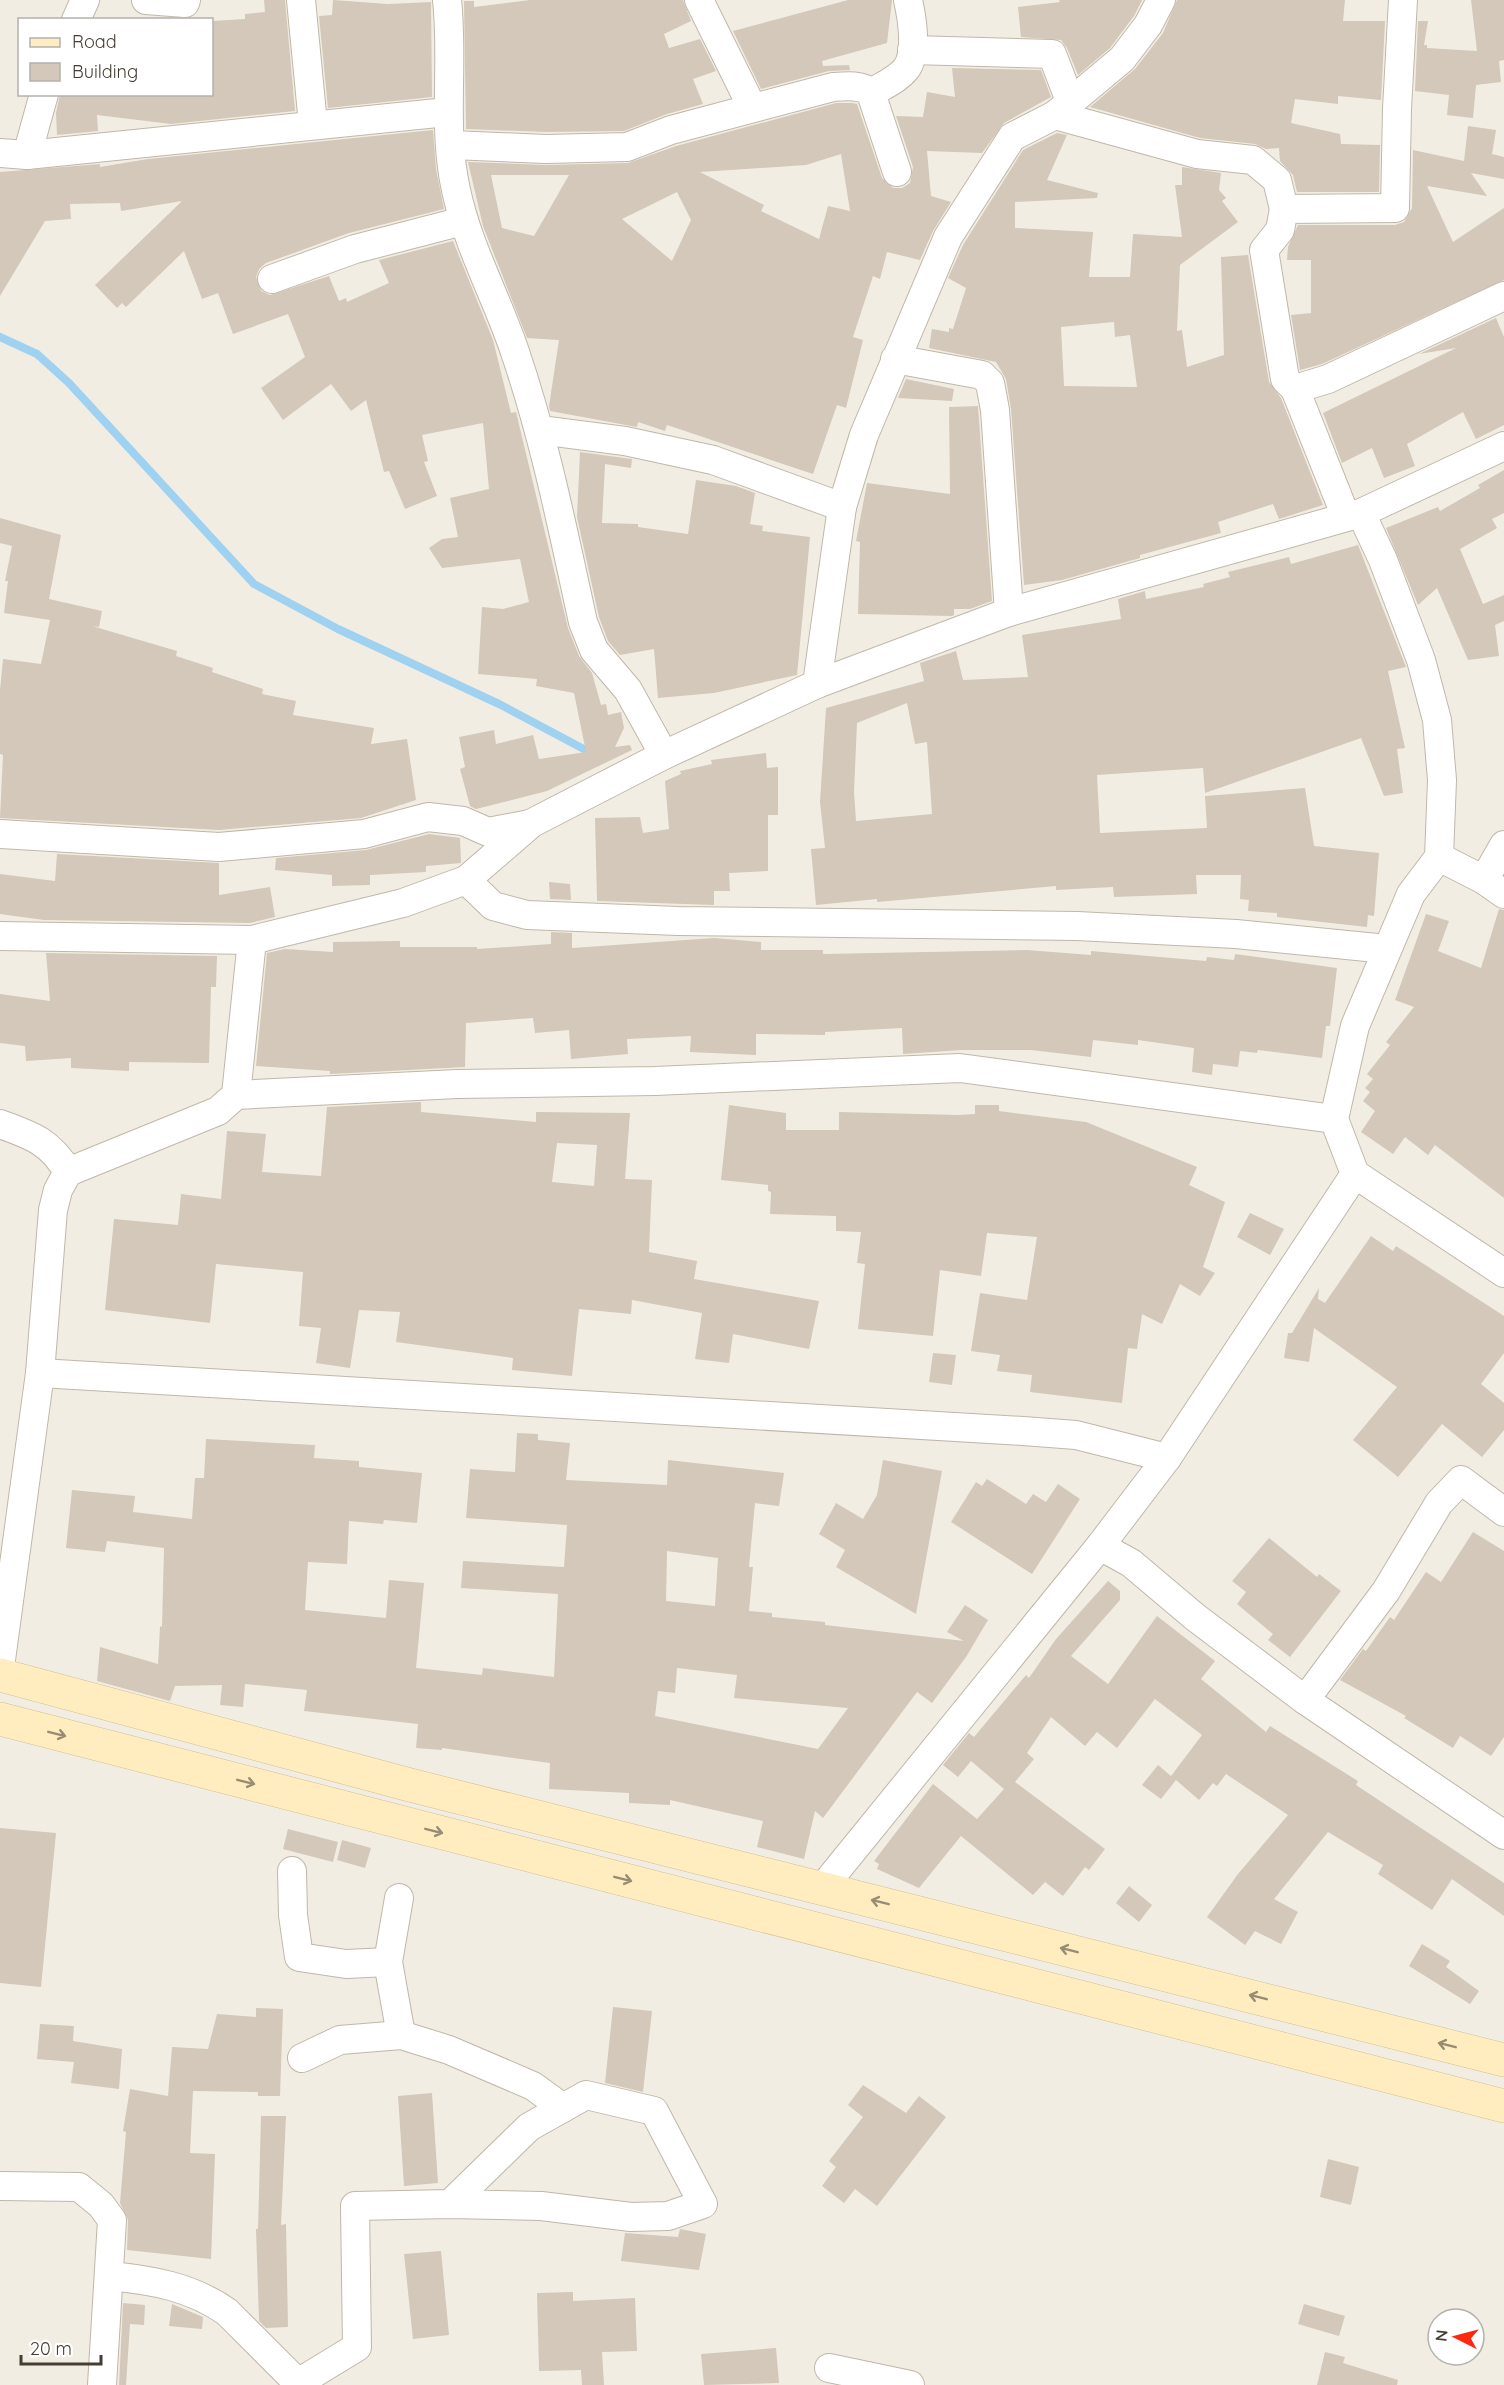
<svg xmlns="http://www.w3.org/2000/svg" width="1504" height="2385" font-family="Quicksand,sans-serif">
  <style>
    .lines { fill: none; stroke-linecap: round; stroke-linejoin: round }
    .stream { stroke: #9ed2f0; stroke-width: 8 }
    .building { fill: #d3c8b9; fill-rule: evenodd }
    .minor-casing { stroke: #c0b7a9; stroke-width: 30 }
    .secondary-casing { stroke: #d3bf92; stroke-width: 34 }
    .minor { stroke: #fff; stroke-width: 28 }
    .secondary { stroke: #ffedc0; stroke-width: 33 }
    .oneway { stroke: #988c72 }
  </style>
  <rect width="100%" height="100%" fill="#f2ede3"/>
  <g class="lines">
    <polyline class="stream" points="0,337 37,354 69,383 254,584 338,629 499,704 595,755"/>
  </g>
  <g class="building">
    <polygon points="264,0 285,0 295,111 171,124 97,115 98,131 57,135 56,113 60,94 212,94 212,21 245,19 245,14 265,12"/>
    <polygon points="333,0 388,4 431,2 432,97 328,108 319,16 332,15"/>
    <polygon points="530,0 683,0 691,21 664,34 669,48 700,39 716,71 693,79 703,104 667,114 624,131 546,132 466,129 464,1 474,1 474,7"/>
    <polygon points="848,0 892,0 887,43 822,61 823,66 849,65 850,70 829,71 761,89 733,31"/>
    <polygon points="1059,0 1142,0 1134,16 1110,48 1078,75 1067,48 1061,40 1021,37 1018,7 1060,2"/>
    <polygon points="1177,0 1345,0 1343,21 1385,21 1381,100 1338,96 1338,104 1295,99 1291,123 1340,134 1341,144 1380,145 1379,192 1297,192 1293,175 1280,161 1279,148 1266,149 1255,144 1200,138 1090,107 1135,69 1163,33"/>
    <polygon points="1471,0 1504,0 1504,60 1499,61 1501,82 1476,85 1473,118 1447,115 1449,95 1415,91 1418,21 1428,21 1424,45 1427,45 1427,48 1477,51"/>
    <path d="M952 68 1041 70 1051 97 1004 123 982 153 927 151 931 196 951 202 933 231 919 262 920 260 887 252 880 279 873 276 853 337 863 340 846 408 837 405 813 474 667 425 665 431 638 422 637 427 550 411 549 406 559 340 527 338 483 226 468 162 546 165 628 163 676 146 836 103H852L857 104 882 178 893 188H902L910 183 913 167 896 116 923 117 927 92 955 97ZM841 154 850 211 828 206 819 239 761 211 764 205 700 172 806 165ZM491 175H569L534 236 502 228ZM677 192 691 220 672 261 622 219Z"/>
    <polygon points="1468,126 1496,130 1492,154 1504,157 1504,179 1471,173 1487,196 1427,186 1453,242 1504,208 1504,280 1322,364 1300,370 1291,315 1311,313 1311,260 1287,260 1288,247 1298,225 1395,225 1404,222 1412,208 1413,150 1464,161"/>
    <polygon points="433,130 436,169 444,209 349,233 266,263 259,269 256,277 261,291 270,295 329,276 339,301 346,298 347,302 389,283 379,260 453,241 493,340 511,413 516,412 568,628 579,656 592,673 601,705 606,704 608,715 621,712 624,728 615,747 630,745 632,750 547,791 476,809 470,806 460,769 465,767 459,737 494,730 496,744 533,735 539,759 586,752 574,693 536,686 537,679 478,674 482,607 503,609 529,602 520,559 442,568 429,548 442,539 458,537 450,498 489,489 483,423 422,435 428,461 424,462 437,496 405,509 389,471 384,472 366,400 351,411 331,384 283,420 261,388 305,357 288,314 233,334 218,293 202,299 184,251 126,307 122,303 117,308 95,285 182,201 121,211 120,203 70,204 71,219 45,221 0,296 0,172 100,164 100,167 148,159"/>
    <path d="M1057 133 1067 135 1047 180 1098 193 1097 198 1015 202V228L1093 232 1089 277H1130L1133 234 1182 237 1175 185H1182V167L1221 173 1219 190 1226 198 1222 201 1238 222 1180 265 1177 331 1182 330 1187 367 1224 355 1221 257 1248 255 1269 382 1281 398 1323 505 1279 519 1273 504 1218 522 1221 533 1140 555V558L1062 580 1024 585 1011 409 1006 379 996 362 929 348 932 329 949 332V328L953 329 966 288 948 278 963 245 1023 150ZM1114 322 1115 337 1130 335 1137 387 1064 386 1061 327Z"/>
    <polygon points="1496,318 1504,337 1504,425 1476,439 1463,412 1407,444 1415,466 1384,478 1372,448 1342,463 1323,413 1456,348 1419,354"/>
    <polygon points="906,379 954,389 952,401 898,398"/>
    <polygon points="978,406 992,601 970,609 954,609 954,615 952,616 858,614 860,542 856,541 867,483 950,494 949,407"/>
    <polygon points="580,452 632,459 631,468 605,464 602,523 638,524 638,527 688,534 696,480 736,486 755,493 750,524 763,526 762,531 810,537 797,675 714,693 658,698 654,649 620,655 608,641 599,617 577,517"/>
    <polygon points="1504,470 1504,513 1492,519 1497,528 1460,549 1483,604 1504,595 1504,621 1495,625 1499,656 1468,660 1437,588 1418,605 1386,528 1438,507 1440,511 1480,488 1478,485"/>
    <polygon points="0,518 61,535 49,599 102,611 99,627 92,626 177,651 176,656 213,668 212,672 263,689 262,694 296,701 293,715 374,728 371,744 407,739 416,800 361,818 219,830 0,818 3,755 0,754 0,690 3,659 41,664 50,620 4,613 8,581 5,581 12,546 0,543"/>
    <path d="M1358 545 1406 667 1388 671 1405 748 1397 749 1403 793 1384 796 1361 738 1205 793 1203 768 1097 775 1100 833 1207 828 1205 796 1305 788 1314 846 1379 853 1374 916 1368 915 1367 927 1277 917V913L1248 911 1249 900 1240 899 1241 875H1196L1197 894 1114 897 1113 887 1056 890V886L877 902V899L816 905 811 849 825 848 820 802 826 708 924 681 920 663 956 651 963 680 1028 677 1022 635 1121 619 1118 599 1145 591 1146 599 1204 587 1203 584 1230 577 1228 572 1289 557 1291 564ZM907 703 915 744 927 742 932 814 856 821 854 792 857 723Z"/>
    <polygon points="766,753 767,768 778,767 778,815 768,815 768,871 729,873 730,891 714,891 714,905 597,901 595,818 640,817 643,833 669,829 665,781 681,774 680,771 712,764 711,760"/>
    <polygon points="429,834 460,838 461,863 426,866 426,872 370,875 370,885 332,886 332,875 275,870 276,858 366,850"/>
    <polygon points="57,854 219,863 219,895 270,887 275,917 250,923 44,920 0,914 0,874 55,881"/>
    <polygon points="549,882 570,884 571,900 550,899"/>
    <polygon points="1499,909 1504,910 1504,1198 1435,1145 1428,1155 1405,1137 1393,1154 1361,1132 1375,1111 1363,1101 1370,1092 1365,1088 1373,1079 1367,1074 1390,1045 1386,1042 1414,1007 1395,1000 1426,914 1449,921 1438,951 1481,968"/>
    <polygon points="551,932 572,933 572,948 714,938 761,942 761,950 823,950 823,954 1027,950 1091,955 1091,951 1206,961 1207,957 1234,960 1235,954 1337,968 1330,1026 1326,1026 1322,1058 1258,1050 1257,1053 1240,1051 1238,1067 1213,1064 1212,1075 1192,1072 1194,1048 1138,1040 1138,1045 1093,1040 1091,1057 1031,1050 961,1050 903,1054 902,1028 825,1032 825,1035 756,1034 756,1055 690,1052 691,1036 627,1039 628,1054 571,1059 569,1030 535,1033 533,1018 466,1023 465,1067 330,1074 330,1071 256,1066 267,953 285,949 333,952 333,942 400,941 400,947 477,947 477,949 551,944"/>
    <polygon points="46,953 217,956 216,987 211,987 209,1063 129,1062 129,1071 71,1068 71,1058 26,1061 25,1046 0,1043 0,994 50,1001"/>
    <path d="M421 1102V1112L536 1122V1112L630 1113 625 1179 652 1180 649 1252 697 1261 694 1279 819 1301 809 1349 733 1334 729 1363 695 1359 702 1313 632 1300 631 1314 579 1309 572 1376 512 1370 513 1358 396 1342 400 1312 359 1310 350 1368 316 1363 321 1328 299 1326 303 1272 216 1264 210 1323 105 1310 114 1219 178 1225 181 1194 221 1199 227 1131 266 1134 262 1172 321 1176 327 1107ZM557 1143 597 1145 594 1186 552 1182Z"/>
    <polygon points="729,1105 786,1113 786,1130 839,1130 839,1112 959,1115 975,1114 975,1105 999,1105 999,1111 1086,1122 1197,1167 1189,1185 1225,1202 1203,1267 1215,1273 1200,1296 1180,1284 1162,1324 1142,1314 1137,1349 1128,1348 1122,1403 1030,1392 1032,1375 997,1371 1000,1355 971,1351 980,1293 1027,1300 1037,1237 987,1233 981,1276 940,1270 933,1336 858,1329 865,1264 857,1263 861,1232 836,1231 836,1216 770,1214 771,1192 768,1191 768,1185 721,1180"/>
    <polygon points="1250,1213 1284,1229 1270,1255 1237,1237"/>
    <polygon points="1371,1236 1393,1251 1396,1246 1504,1316 1504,1353 1481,1384 1504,1403 1504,1430 1482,1457 1442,1424 1398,1477 1353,1440 1397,1387 1314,1328 1309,1362 1284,1358 1288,1333 1292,1333 1319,1288 1318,1299 1325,1303"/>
    <polygon points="933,1353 956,1355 952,1385 929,1382"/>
    <path d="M517 1433 538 1434V1440L570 1443 566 1480 667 1485 668 1460 784 1473 779 1506 755 1503 749 1567H753L749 1611 772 1613V1617L825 1622V1625L964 1641 947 1632 965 1605 988 1620 966 1657 932 1703 917 1692 823 1818 815 1811 804 1859 757 1847 763 1821 670 1800V1805L629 1803V1793L549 1789 550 1763 442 1748V1750L416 1748 418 1724 304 1711 307 1690 245 1684 243 1707 220 1705 222 1685 175 1686 170 1701 97 1681 100 1647 158 1664 160 1626 162 1627 164 1548 107 1541 105 1552 66 1548 72 1490 135 1496 133 1512 192 1519 195 1478H204L206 1439 315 1445 314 1458 359 1461V1467L422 1473 417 1523 384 1520 383 1524 349 1521 347 1564 308 1562 305 1610 386 1618 389 1580 424 1583 416 1668 482 1675 483 1668 554 1677 558 1594 461 1588 463 1561 564 1567 567 1525 466 1518 470 1469 515 1472ZM667 1551 718 1558 715 1606 666 1601ZM677 1668 737 1675 734 1698 848 1708 818 1749 655 1716 658 1691 675 1693Z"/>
    <polygon points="883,1460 942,1471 916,1614 836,1567 845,1550 819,1534 836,1503 863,1519 877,1495"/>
    <polygon points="987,1479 1026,1504 1033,1494 1046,1502 1058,1484 1080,1499 1032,1574 951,1522 976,1482 982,1486"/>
    <polygon points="1473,1532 1504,1551 1504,1737 1491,1756 1460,1736 1453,1748 1404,1718 1406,1716 1340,1680 1363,1649 1366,1651 1390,1617 1394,1620 1426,1572 1441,1582"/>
    <polygon points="1269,1538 1317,1577 1319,1574 1341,1591 1290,1657 1268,1640 1273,1634 1237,1604 1246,1592 1232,1581"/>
    <polygon points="1108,1581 1120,1591 1120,1600 1071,1656 1108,1684 1157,1616 1215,1661 1201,1679 1266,1732 1270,1726 1358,1781 1356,1785 1504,1883 1504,1916 1452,1879 1432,1910 1378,1874 1383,1865 1328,1832 1274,1899 1298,1912 1281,1944 1255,1931 1245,1945 1207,1917 1238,1874 1288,1815 1226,1774 1217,1786 1213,1783 1199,1800 1176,1780 1161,1799 1142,1785 1158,1765 1171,1776 1202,1735 1155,1699 1117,1748 1097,1732 1085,1746 1051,1717 1027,1753 1034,1759 1015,1782 1105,1849 1089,1870 1085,1867 1063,1896 1045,1882 1033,1895 961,1836 919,1888 877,1869 879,1864 874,1861 933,1784 977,1819 1004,1789 971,1761 958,1777 943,1765 969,1733 974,1737 1026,1675 1029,1678 1056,1639"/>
    <polygon points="0,1828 56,1833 41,1987 0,1983"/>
    <polygon points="288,1829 338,1842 333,1862 283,1849"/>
    <polygon points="342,1840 371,1848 365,1868 337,1860"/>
    <polygon points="1129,1886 1152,1905 1139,1922 1116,1903"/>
    <polygon points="1422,1944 1450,1961 1446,1967 1479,1991 1470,2004 1409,1966"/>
    <polygon points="613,2007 652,2011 643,2092 605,2083"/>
    <polygon points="256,2008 283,2009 280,2096 258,2096 258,2092 193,2091 190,2153 215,2154 211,2259 127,2250 128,2220 120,2203 126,2132 123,2131 130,2089 168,2096 172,2047 208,2049 217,2014 256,2017"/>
    <polygon points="40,2024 74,2026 73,2041 122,2049 119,2089 71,2083 74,2062 37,2059"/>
    <polygon points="863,2085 906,2113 919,2096 946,2117 877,2206 855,2189 844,2203 822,2186 836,2167 829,2161 863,2117 848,2105"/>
    <polygon points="432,2093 438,2183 404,2186 398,2096"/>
    <polygon points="261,2116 286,2116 281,2225 286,2224 288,2327 266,2328 259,2321 256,2229 258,2229"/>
    <polygon points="1328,2159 1359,2167 1351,2205 1320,2197"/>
    <polygon points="680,2229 706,2234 699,2270 621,2261 625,2233 678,2237"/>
    <polygon points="441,2251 449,2335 413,2339 404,2254"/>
    <polygon points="573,2292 573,2301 635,2298 637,2351 602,2352 604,2385 582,2385 581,2370 539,2371 537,2293"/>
    <polygon points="123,2303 145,2305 144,2325 130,2324 126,2385 119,2385"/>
    <polygon points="172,2304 203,2317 202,2329 169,2326"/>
    <polygon points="1304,2304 1345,2316 1339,2336 1298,2324"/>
    <polygon points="776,2348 779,2383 704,2385 701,2354"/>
    <polygon points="1325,2352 1345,2357 1343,2363 1398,2380 1397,2385 1317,2385"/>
  </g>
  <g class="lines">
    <g class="minor-casing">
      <g id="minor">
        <polyline points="146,0 185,3 186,0"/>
        <polyline points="301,0 313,124"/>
        <path d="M447 0C454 63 442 128 456 190 468 247 497 298 515 352 545 440 563 531 583 622L594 650 628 690 664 755"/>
        <polyline points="699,0 752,107"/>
        <polyline points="76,20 85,0"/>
        <polyline points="912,50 1052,54 1070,101"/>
        <polyline points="1055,115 1197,154 1253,160 1277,180 1284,209"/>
        <path d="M452 145 546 149 627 147 671 130 833 87C845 86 862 84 871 93"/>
        <polyline points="0,153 27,155 447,112"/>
        <polyline points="27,155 44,94"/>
        <path d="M897 172 871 93C882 86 897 80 906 69 918 53 912 18 908 0"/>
        <polyline points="272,279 355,249 463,221"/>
        <polyline points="895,359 982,375 990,383 995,410 1009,612"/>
        <polyline points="1295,389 1285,379 1264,250 1280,230 1284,209 1395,208 1397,109 1403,0"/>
        <polyline points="540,430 625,441 713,460 842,507"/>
        <polyline points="1361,513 1383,560 1421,660 1437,720 1442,780 1439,857 1411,894 1355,1026 1334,1119 1355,1174 1504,1273"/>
        <polyline points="1346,517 1295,389 1328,379 1504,296"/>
        <polyline points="817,684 842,507 864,435 948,237 1012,137 1055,115 1122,59 1148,25 1161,0"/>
        <polyline points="0,834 219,847 364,834 428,817 463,821 488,832 530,824"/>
        <polyline points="1439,857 1484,880 1504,894"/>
        <polyline points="466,880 493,906 527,915 678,921 1077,926 1236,934 1387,949"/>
        <polyline points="1484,880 1504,845"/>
        <polyline points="0,936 252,940 403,903 466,880 532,823 664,755 817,684 1009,612 1361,513 1504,446"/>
        <polyline points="236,1095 457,1084 655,1081 960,1068 1334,1119"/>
        <path d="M0 1124C31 1135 51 1142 68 1172"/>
        <polyline points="40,1373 1023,1431 1076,1435 1167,1458"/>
        <polyline points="1100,1546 1131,1563 1195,1617 1305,1700 1504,1835"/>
        <polyline points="0,1667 40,1373 53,1210 58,1190 68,1172 218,1111 236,1095 252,940"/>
        <polyline points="1305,1700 1386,1591 1439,1503 1461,1480 1504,1512"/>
        <polyline points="292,1871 293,1915 299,1957 346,1964 388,1962"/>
        <polyline points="823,1887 1100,1546 1167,1458 1355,1174"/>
        <polyline points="399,1898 388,1962 401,2035"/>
        <polyline points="302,2058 340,2040 401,2035 449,2050 533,2086 563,2108"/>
        <polyline points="0,2186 79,2187 101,2205 112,2220 102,2385"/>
        <path d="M110 2276C152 2280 192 2287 227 2312L300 2385"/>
        <polyline points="829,2368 910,2385"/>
        <polyline points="298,2383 357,2347 355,2206 450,2204 541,2206 631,2217 668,2216 703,2204 654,2111 586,2095 529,2127 450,2204"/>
      </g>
    </g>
    <g class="secondary-casing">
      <g id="secondary">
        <polyline points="0,1675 410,1785 1504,2060"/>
        <polyline points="0,1719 1504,2106"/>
      </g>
    </g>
    <use href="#minor" class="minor"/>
    <use href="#secondary" class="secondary"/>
  </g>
  <defs><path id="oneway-shaft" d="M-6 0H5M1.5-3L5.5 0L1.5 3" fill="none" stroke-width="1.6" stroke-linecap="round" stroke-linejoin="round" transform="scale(1.5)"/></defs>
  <g class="oneway">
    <use href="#oneway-shaft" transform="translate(57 1734) rotate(14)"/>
    <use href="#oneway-shaft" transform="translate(246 1782) rotate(14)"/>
    <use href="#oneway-shaft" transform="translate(434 1831) rotate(14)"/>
    <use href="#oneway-shaft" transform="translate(623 1879) rotate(14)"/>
    <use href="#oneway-shaft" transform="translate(880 1902) rotate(-166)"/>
    <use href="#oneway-shaft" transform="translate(1069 1950) rotate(-166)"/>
    <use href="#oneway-shaft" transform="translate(1258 1997) rotate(-166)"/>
    <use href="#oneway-shaft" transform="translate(1447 2045) rotate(-166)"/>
  </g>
  <rect x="18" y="18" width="195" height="78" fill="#ffffff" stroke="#b4b1ad" stroke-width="1.5"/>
  <rect x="30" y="38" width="30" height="9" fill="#ffedc0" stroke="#b4b1ad" stroke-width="1.5"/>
  <text x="72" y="48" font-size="18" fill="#443d33">Road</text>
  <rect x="30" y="63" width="30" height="18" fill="#d3c8b9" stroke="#b4b1ad" stroke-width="1.5"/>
  <text x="72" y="78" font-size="18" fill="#443d33">Building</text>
  <g transform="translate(1456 2337) rotate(276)"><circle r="28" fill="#ffffff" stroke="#b4b1ad" stroke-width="1.5"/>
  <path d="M0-4.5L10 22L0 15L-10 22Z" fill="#fc2910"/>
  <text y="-9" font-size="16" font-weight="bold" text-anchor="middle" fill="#443d33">N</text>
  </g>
  <path d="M21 2355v9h80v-9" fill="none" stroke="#443d33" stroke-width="3"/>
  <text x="30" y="2355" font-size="18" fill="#443d33" stroke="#ffffff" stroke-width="4.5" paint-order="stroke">20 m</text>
</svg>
